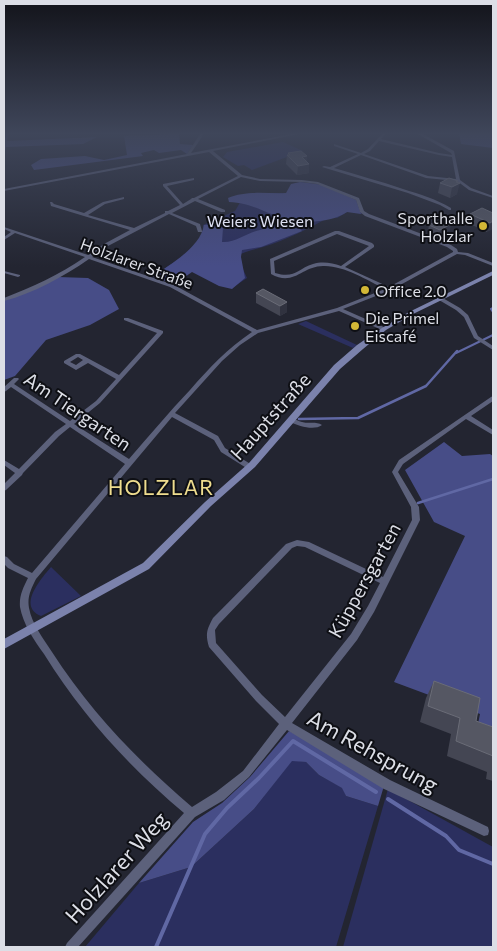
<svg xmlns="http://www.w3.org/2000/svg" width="497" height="951" font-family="Commissioner,sans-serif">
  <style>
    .green { fill: #2b2f5f }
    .forest { fill: #474d87 }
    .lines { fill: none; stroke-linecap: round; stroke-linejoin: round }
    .stream-far2 { stroke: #6068a4; stroke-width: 2 }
    .stream-far1 { stroke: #6068a4; stroke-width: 2.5 }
    .stream { stroke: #6068a4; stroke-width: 4 }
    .minor { fill: #5c617b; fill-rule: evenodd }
    .secondary { fill: #7b82ac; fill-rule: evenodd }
    .wall { fill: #444653 }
    .shaded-wall { fill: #30323f }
    .building { fill: #555763; stroke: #6a6c77 }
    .poi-dot { fill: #d2b736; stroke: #0e0f14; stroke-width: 2 }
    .labels { text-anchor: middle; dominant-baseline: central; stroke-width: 4; stroke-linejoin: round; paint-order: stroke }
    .far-poi-label { font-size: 16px; fill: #dcdee6; stroke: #0e0f14; text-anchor: start }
    .far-park-label { font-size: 16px; fill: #dde0f2; stroke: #0e0f14 }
    .far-street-label { font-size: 16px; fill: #dcdee6; stroke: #0e0f14 }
    .street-label { font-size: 19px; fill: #dcdee6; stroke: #0e0f14 }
    .quarter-label { font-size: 21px; letter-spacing: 1px; fill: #efdd8f; stroke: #0e0f14 }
    .near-street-label { font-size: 22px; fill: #dcdee6; stroke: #0e0f14 }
  </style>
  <rect width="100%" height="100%" fill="#232531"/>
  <g class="green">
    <polygon points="283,142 303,151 252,170 244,165 238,166 223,157 227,152"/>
    <path d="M302 182 324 185 358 201 362 214 349 211 337 218 331 216C310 228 286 240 263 247 253 250 246 251 237 256L247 278 232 288 194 270 155 277C166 265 199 249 203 238 204 234 203 229 203 225L235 211 245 194 287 193Z"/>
    <polygon points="306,321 357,345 353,348 298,324"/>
    <path d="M51 567 81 596 41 616C17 606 41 579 51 567Z"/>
    <polygon points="292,760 306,762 319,775 343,788 346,796 378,806 336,947 85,947 139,883 191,867 254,809"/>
    <polygon points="388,789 493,847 493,947 343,947"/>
  </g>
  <g class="forest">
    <polygon points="4,134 11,134 8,135 7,141 97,137 83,144 6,147 4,155"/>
    <polygon points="179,134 180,144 193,145 187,154 181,150 159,153 154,150 141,153 143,156 34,170 31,165 41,159 85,156 104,160 127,155 124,136"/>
    <polygon points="459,134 493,134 493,148 461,144"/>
    <path d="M300 182 323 185 356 200 361 214 347 212C331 223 303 224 284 218 263 213 253 203 229 202L228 198C245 190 268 194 286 193L291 184Z"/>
    <path d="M215 224 223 228 222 242C236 243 246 233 260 230 273 226 286 228 300 229L302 231 261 247 242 250 241 257 245 278 232 289 219 286 192 272 175 284 153 277C171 263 200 248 204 225Z"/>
    <polygon points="58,277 88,278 109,290 119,309 90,325 46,340 15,376 4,380 4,299"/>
    <polygon points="444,442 462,456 490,454 493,456 493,735 477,729 480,714 394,682 465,536 434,522 405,470"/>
    <polygon points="289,731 386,779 378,806 346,796 342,788 319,775 306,762 292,761 254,809 191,867 139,883 193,822 222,803 250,777"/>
  </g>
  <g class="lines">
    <g class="stream-far2">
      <polyline points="493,308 491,309 493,312"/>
      <polyline points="456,353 493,335"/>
    </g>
    <g class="stream-far1">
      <polyline points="299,419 358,418 426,386 457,351"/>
      <polyline points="418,503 493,479"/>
    </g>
    <g class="stream">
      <polyline points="388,799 446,836 459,850 493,864"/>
      <polyline points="156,947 205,834 227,808 259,778 293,741 376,792"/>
    </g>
    <g class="minor">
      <path d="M200 134H204L191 153 291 134H299L213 151 242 175 260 179 302 180 318 182 359 198 364 211 369 214 451 245 457 249 458 252 468 253 493 263V266L465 255 457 254 391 290 343 309 386 328V330H382L339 311 258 333 240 345 222 361 175 413 218 436 225 448 252 465 253 467 252 469H248L221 452 214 440 172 417 36 579C31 589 27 597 29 608 32 624 43 638 52 652 90 711 138 761 192 807L216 792 243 771 279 724 256 701 209 647C205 634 207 629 213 618L286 544 297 540 309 542 383 577 412 520 411 507 392 472 399 460 491 397 493 396V401L471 416 493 430V435L466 419 403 464 398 472 419 507 420 520 374 612 357 640 292 723 390 780 488 827 489 831 488 835 484 836 382 788 287 730 249 777 224 800 195 817 78 947H65L67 943 184 813C129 767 82 715 44 654 34 640 23 624 20 607 19 596 23 588 28 578L8 568 4 564V556L7 557 14 564 32 573 125 464 70 427 59 436 23 473 22 475 6 490 4 491V484L15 473 4 465V460L19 469 55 432 66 424 11 387 6 391 4 392V387L14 378H18L19 379 14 384 70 421 96 401 116 379 88 363 76 370 64 363V361L76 354H80L119 375 157 333 124 320V318H128L163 331V333L100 403 74 424 129 459C149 436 169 412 190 390 210 367 227 349 252 332L170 287 89 259C63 277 34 293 4 301V298C32 287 59 275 85 257L15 233 4 240V237L11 232 4 229V227L88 255 104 244 130 230 51 206 50 202H52L54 204 84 213 103 202 124 197V199L105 204 88 215 134 228 165 213V211H168L180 205 163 186V184L194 178V180L167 186 183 204 191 199 192 198H194L238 176 209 152 4 191V189L187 154ZM241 177 260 181 302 182 317 184 356 200 360 212 365 216 447 247 453 251V252L389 287 345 267 374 247V245L372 243 339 231H335L270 259 271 274C294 287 302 266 323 266 343 265 367 280 385 289L337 308 257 330 174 285 92 257 108 246 169 214 196 226 198 232H202V231L200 224 172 213 195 201 221 212H225V210L198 199ZM337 234 369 246 341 266C332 263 323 261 313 264 297 269 295 279 275 273L274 261ZM78 357 83 360 76 365 70 362ZM297 546 305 547 380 583 368 606 351 634 285 717 262 695 216 643 215 630 219 624 292 548Z"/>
      <path d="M382 134H386L381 139 439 153 452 155 451 153 418 134H423L454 151 460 180 471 188 493 196V198L469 190 457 181 426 178 361 155 334 168C357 175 380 181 403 189 419 194 436 199 451 208V210H449L440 205 408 193 322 167 324 166 330 167 358 154 334 146V144L361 153 368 149ZM379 141 439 155 452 157 456 179 428 176 364 154 370 151Z"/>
      <polygon points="4,271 20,275 20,276 18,277 4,273"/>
      <polygon points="441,297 460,308 468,315 478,336 493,346 493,350 474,338 464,317 456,310 439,300 439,298"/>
      <path d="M290 418C295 418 297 421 302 422 309 424 316 421 322 425 314 431 299 426 290 422L289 420Z"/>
    </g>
    <polygon class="secondary" points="493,271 493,275 413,314 386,330 363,349 340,369 255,467 211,506 149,569 4,649 4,639 143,563 205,502 249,463 334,365 357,345 382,328 409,312"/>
  </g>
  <g class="wall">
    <polygon points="288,153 307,161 309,173 297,175 286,164 287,155 288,155"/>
    <polygon points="458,181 457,194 450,198 438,193 440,183"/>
    <polygon points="493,213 487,232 468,223 470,214"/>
    <polygon points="429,225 450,230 438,236 428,231"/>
    <polygon points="263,289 287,312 280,316 256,303 256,293"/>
    <polygon points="434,681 476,721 493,727 493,781 486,779 487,772 447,756 451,734 420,722 426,698"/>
  </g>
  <g class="shaded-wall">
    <polygon points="307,156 307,164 309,164 309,173 297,175 298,166 302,157"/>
    <polygon points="458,181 457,185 460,183 457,194 450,198 452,187 456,182"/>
    <polygon points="493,221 493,229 487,232 490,223"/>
    <polygon points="451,224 450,230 438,236 440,230"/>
    <polygon points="287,302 287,312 280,316 280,306"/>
  </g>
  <g class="building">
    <polygon points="301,151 307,156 302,157 309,164 298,166 287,155 290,155 288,153"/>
    <polygon points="449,178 458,181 456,182 460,183 452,187 440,183"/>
    <polygon points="482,208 493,213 493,221 490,223 470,214"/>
    <polygon points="441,219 451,224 440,230 429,225"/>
    <polygon points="263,289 287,302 280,306 256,293"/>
    <polygon points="434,681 480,698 476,721 493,727 493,756 456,741 460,718 428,706"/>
  </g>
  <linearGradient id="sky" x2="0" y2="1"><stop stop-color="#13141b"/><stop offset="0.5" stop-color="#3f465a"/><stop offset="1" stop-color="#3f465a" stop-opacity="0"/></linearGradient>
  <rect width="497" height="267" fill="url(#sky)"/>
  <g class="poi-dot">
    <circle cx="483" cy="226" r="5"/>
    <circle cx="365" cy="290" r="5"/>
    <circle cx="355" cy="326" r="5"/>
  </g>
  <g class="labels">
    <g class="far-poi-label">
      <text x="473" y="217" text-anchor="end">Sporthalle<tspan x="473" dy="18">Holzlar</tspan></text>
      <text x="375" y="290">Office 2.0</text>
      <text x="365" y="317">Die Primel<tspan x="365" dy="18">Eiscafé</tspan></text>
    </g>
    <g class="far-park-label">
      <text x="260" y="220">Weiers Wiesen</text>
    </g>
    <g class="far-street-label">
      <text transform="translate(137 263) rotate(20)">Holzlarer Straße</text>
    </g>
    <g class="street-label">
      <text transform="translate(78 411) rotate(34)">Am Tiergarten</text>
      <text transform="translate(270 416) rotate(-48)">Hauptstraße</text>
      <text transform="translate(364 580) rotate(-61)">Küppersgarten</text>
    </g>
    <g class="quarter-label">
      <text x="161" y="486">HOLZLAR</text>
    </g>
    <g class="near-street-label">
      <text transform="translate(373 751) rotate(29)">Am Rehsprung</text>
      <text transform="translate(116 867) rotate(-48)">Holzlarer Weg</text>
    </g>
  </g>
  <rect width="497" height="951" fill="none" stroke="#dcdee6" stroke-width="10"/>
</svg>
